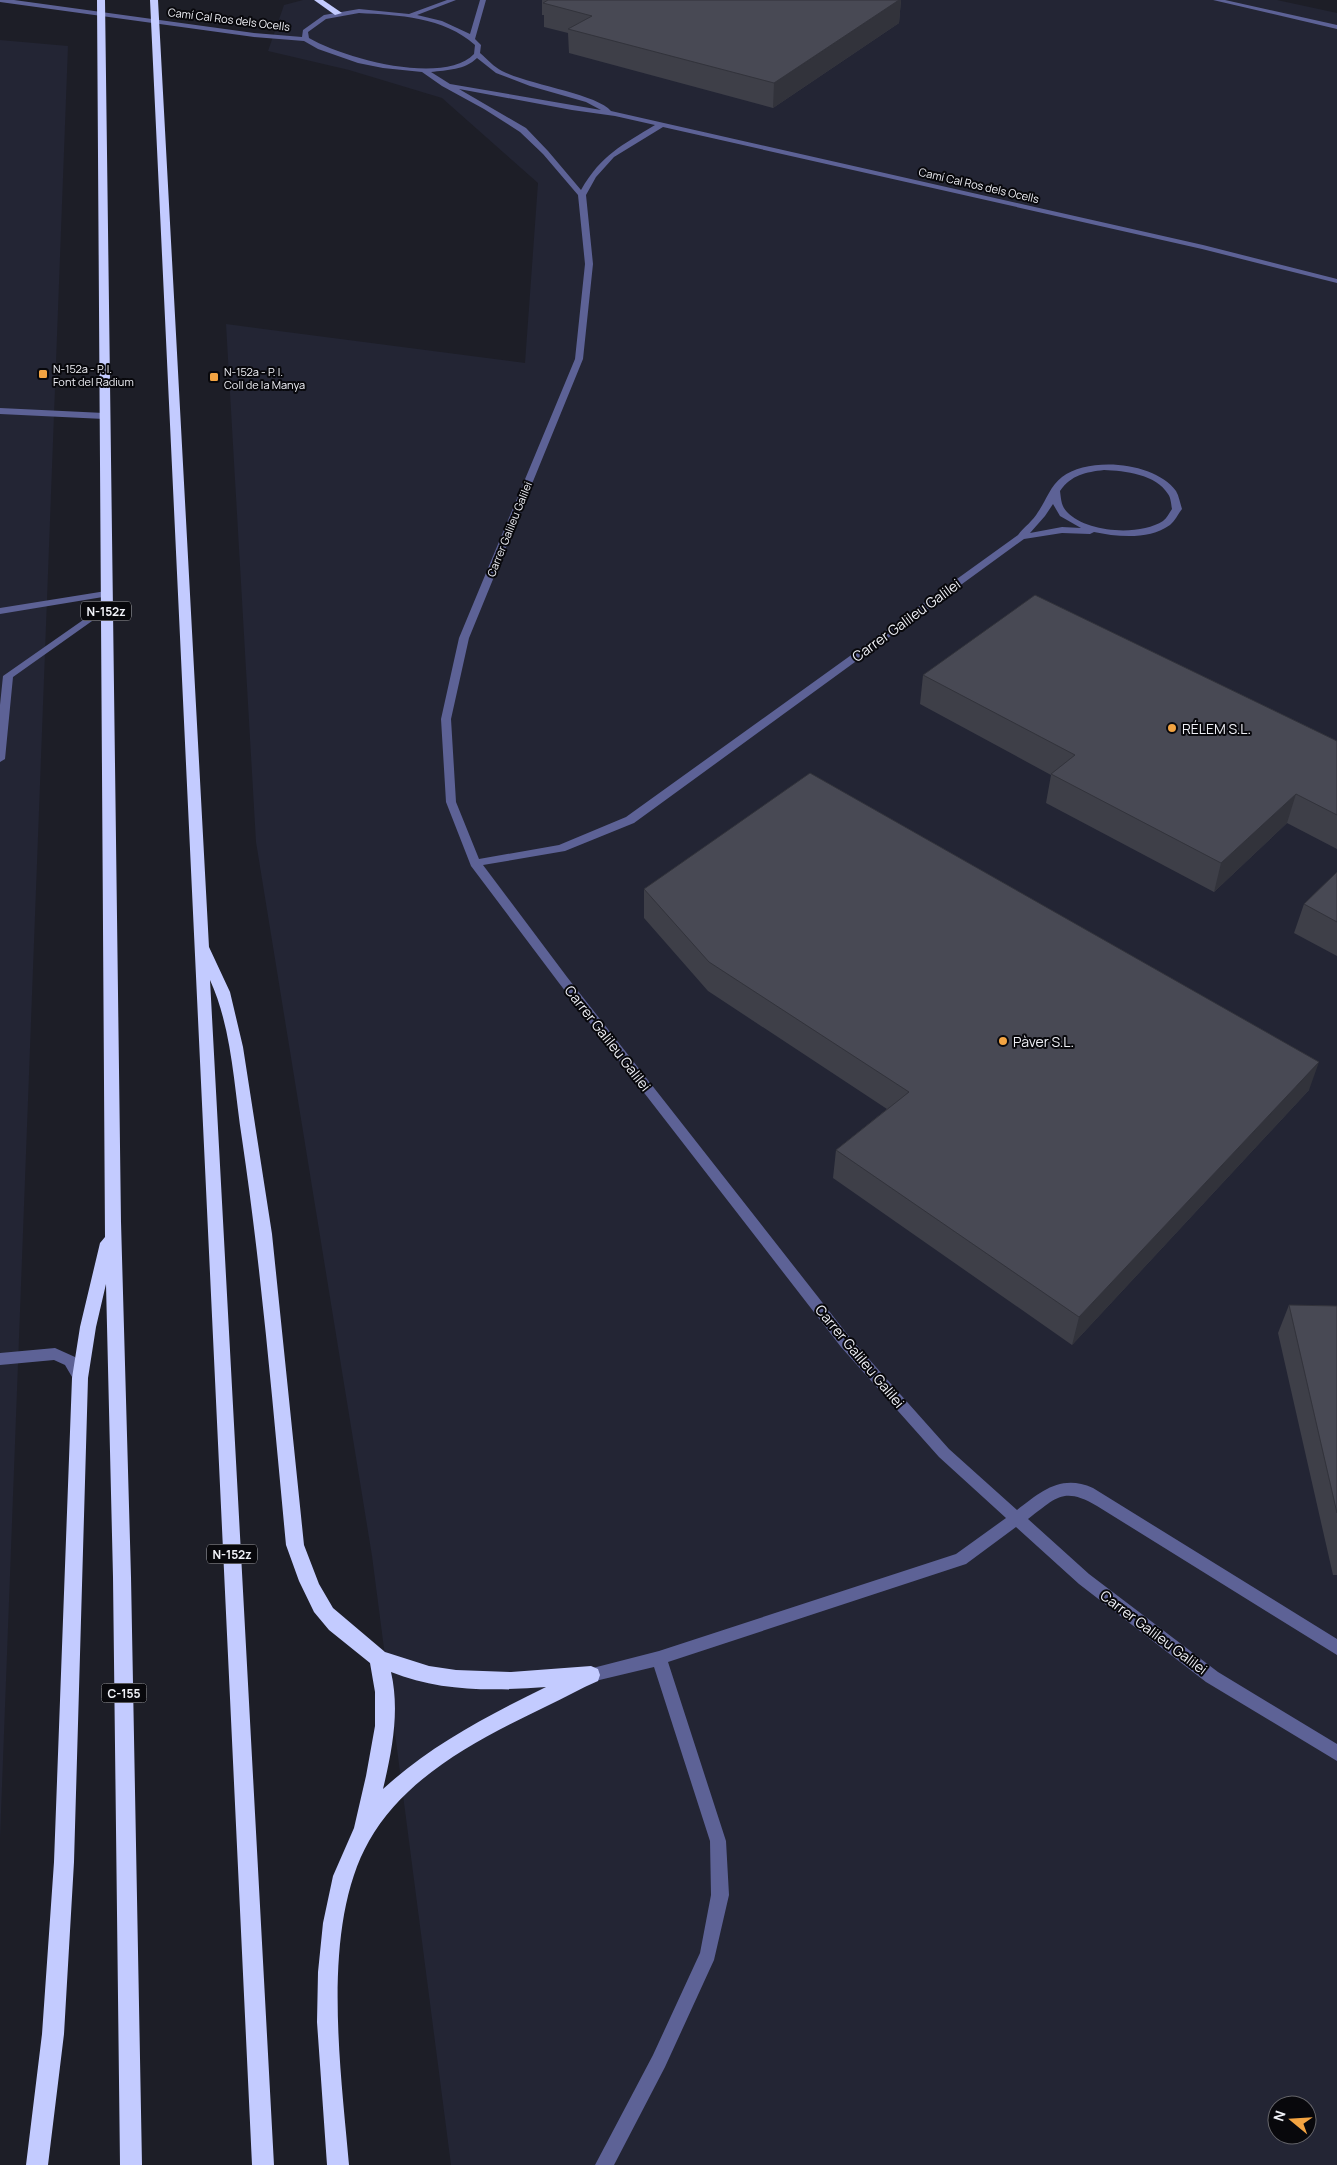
<svg xmlns="http://www.w3.org/2000/svg" width="1337" height="2165" font-family="Manrope,sans-serif">
  <style>
    .built { fill: #232534; fill-rule: evenodd }
    .lines { fill: none; stroke-linecap: round; stroke-linejoin: round }
    .minor { fill: #5d6296; fill-rule: evenodd }
    .highway { fill: #c3cbff; fill-rule: evenodd }
    .wall { fill: #3e3f48 }
    .shaded-wall { fill: #32333b }
    .building { fill: #484954; stroke: #32333b }
    .poi-dot { fill: #f3a442; stroke: #08080c; stroke-width: 2 }
    .labels { text-anchor: middle; dominant-baseline: central; stroke-width: 4; stroke-linejoin: round; paint-order: stroke }
    .far-street-label { font-size: 11px; fill: #f0f1f7; stroke: #08080c }
    .far-poi-label { font-size: 11px; fill: #f0f1f7; stroke: #08080c; text-anchor: start }
    .shield { fill: #08080c; stroke: #aaabb0; stroke-width: 1 }
    .shield-label { font-size: 12px; font-weight: bold; fill: #f0f1f7 }
    .street-label { font-size: 14px; fill: #f0f1f7; stroke: #08080c }
    .poi-label { font-size: 14px; fill: #f0f1f7; stroke: #08080c; text-anchor: start }
  </style>
  <rect width="100%" height="100%" fill="#1d1e27"/>
  <g class="built">
    <path d="M303 0H1277L1337 13V2165H451L372 1556 256 842 226 324 525 363 538 183 442 98 349 70 268 51 284 5ZM1277 2105H1307V2135H1277Z"/>
    <polygon points="0,40 68,46 0,1839"/>
  </g>
  <g class="lines">
    <g class="minor">
      <path d="M0 0H14L254 33 302 37 303 30 324 15 359 9 409 14 447 0H456L417 15 442 21 470 34 480 0H486L475 39 481 45 480 53C487 59 494 67 502 71 526 84 597 94 611 111L1203 245 1337 279V283L1202 249 663 127 614 157 596 177 586 195 593 264 583 359 469 638 451 719 456 802 479 859 559 845 626 817 1018 535C1024 527 1033 521 1038 512 1046 501 1050 486 1062 477 1090 456 1155 462 1176 491 1179 496 1180 503 1182 509 1178 514 1175 521 1170 525 1149 540 1118 537 1094 532L1090 534 1062 533 1024 539 634 823 565 851 483 865 567 977 851 1339 949 1449 1017 1510C1042 1491 1061 1474 1093 1488L1337 1639V1655L1097 1506C1063 1486 1056 1498 1028 1519L1089 1574 1218 1672 1337 1744V1761L1206 1682 1079 1584 1016 1527 966 1564 668 1662 726 1841 729 1895 714 1960 665 2067 614 2165H595L653 2055 700 1953 711 1895 710 1841 654 1667 591 1682 585 1680 583 1675 585 1670 659 1651 956 1554 1006 1518 939 1457 841 1347 559 983 471 866 446 802 441 719 459 638 575 359 585 264 578 195 543 154 520 132 484 109 442 86 422 72 383 68 358 63 318 49 304 41 254 37 0 2ZM359 13C398 15 444 17 475 45L474 54C443 86 343 58 309 38L308 32 326 19ZM477 58 496 73 530 86 586 102 601 110 450 84 431 72C447 70 465 70 477 58ZM459 89 572 110 615 116 655 125C621 146 602 154 581 190L548 151 526 128ZM1104 470C1125 471 1156 474 1168 494 1171 498 1171 504 1172 509 1169 513 1167 518 1163 521 1140 536 1087 533 1067 512 1061 506 1061 498 1060 491 1071 475 1086 472 1104 470ZM1053 504 1060 516 1081 528 1062 527 1030 533 1045 516Z"/>
      <polygon points="1213,0 1225,0 1337,25 1337,29"/>
      <polygon points="0,408 104,413 108,416 104,419 0,414"/>
      <polygon points="106,591 109,592 109,596 0,614 0,608"/>
      <polygon points="106,604 111,607 109,609 13,677 5,759 0,762 0,705 3,676"/>
      <polygon points="55,1348 75,1357 87,1378 85,1382 80,1384 75,1382 65,1365 54,1360 0,1365 0,1353"/>
    </g>
    <g class="highway">
      <polygon points="97,0 105,0 121,1222 131,1577 142,2165 120,2165 113,1577 106,1284 96,1327 88,1378 74,1862 64,2034 48,2165 26,2165 42,2034 54,1862 72,1378 80,1327 100,1243 105,1237"/>
      <path d="M150 0H158L209 947 230 992 243 1047 272 1234 304 1545 319 1584 333 1608 385 1652 429 1666 456 1670 511 1672 591 1666 598 1669 600 1675 598 1681C581 1688 564 1698 547 1706 481 1738 406 1775 369 1841 320 1927 341 2070 349 2165H327L317 2022 318 1972 323 1923 333 1876 354 1828 366 1776 375 1726V1692L370 1663 329 1630 314 1612 299 1581 286 1545C273 1409 262 1274 242 1139 234 1087 232 1028 210 980L274 2165H252ZM391 1672C440 1692 494 1691 546 1687 487 1716 431 1745 383 1789 392 1751 400 1711 391 1672Z"/>
      <polygon points="314,0 323,0 342,13 335,15"/>
    </g>
  </g>
  <g class="wall">
    <polygon points="542,0 901,0 899,23 773,108 569,53 568,33 544,27 544,15 542,15"/>
    <polygon points="923,675 1337,741 1337,849 1287,823 1214,892 1046,803 1051,775 920,704"/>
    <polygon points="1337,872 1337,956 1294,933 1304,904"/>
    <polygon points="644,889 1309,1090 1072,1345 833,1178 836,1150 887,1109 708,991 644,918"/>
    <polygon points="1289,1305 1337,1306 1337,1575 1333,1575 1278,1333"/>
  </g>
  <g class="shaded-wall">
    <polygon points="899,0 901,0 899,23 773,108 774,83"/>
    <polygon points="1296,794 1287,823 1214,892 1221,863"/>
    <polygon points="1319,1062 1309,1090 1072,1345 1079,1317"/>
  </g>
  <g class="building">
    <polygon points="548,0 899,0 774,83 568,29 592,16 543,3"/>
    <polygon points="1035,595 1337,741 1337,815 1296,794 1221,863 1051,774 1075,755 923,675"/>
    <polygon points="810,773 1319,1062 1079,1317 836,1150 909,1092 709,962 644,889"/>
    <polygon points="1337,872 1337,922 1304,904"/>
    <polygon points="1289,1305 1337,1306 1337,1513"/>
  </g>
  <g class="poi-dot">
    <rect x="38" y="369" width="10" height="10" rx="2.5"/>
    <rect x="209" y="372" width="10" height="10" rx="2.5"/>
    <circle cx="1172" cy="728" r="5"/>
    <circle cx="1003" cy="1041" r="5"/>
  </g>
  <g class="labels">
    <g class="far-street-label">
      <text transform="translate(229 19) rotate(7)">Camí Cal Ros dels Ocells</text>
      <text transform="translate(979 185) rotate(13)">Camí Cal Ros dels Ocells</text>
      <text transform="translate(509 529) rotate(-68)">Carrer Galileu Galilei</text>
    </g>
    <g class="far-poi-label">
      <text x="53" y="368">N-152a - P. I.<tspan x="53" dy="13">Font del Radium</tspan></text>
      <text x="224" y="371">N-152a - P. I.<tspan x="224" dy="13">Coll de la Manya</tspan></text>
    </g>
    <g class="shield">
      <rect x="81" y="601.5" width="50" height="19" rx="4"/>
      <rect x="207" y="1544.5" width="50" height="19" rx="4"/>
      <rect x="101.5" y="1683.5" width="45" height="19" rx="4"/>
    </g>
    <g class="shield-label">
      <text x="106" y="611">N-152z</text>
      <text x="232" y="1554">N-152z</text>
      <text x="124" y="1693">C-155</text>
    </g>
    <g class="street-label">
      <text transform="translate(906 620) rotate(-36)">Carrer Galileu Galilei</text>
      <text transform="translate(608 1038) rotate(52)">Carrer Galileu Galilei</text>
      <text transform="translate(860 1356) rotate(50)">Carrer Galileu Galilei</text>
      <text transform="translate(1154 1632) rotate(37)">Carrer Galileu Galilei</text>
    </g>
    <g class="poi-label">
      <text x="1182" y="728">RÉLEM S.L.</text>
      <text x="1013" y="1041">Pàver S.L.</text>
    </g>
  </g>
  <g transform="translate(1292 2120) rotate(288)"><circle r="24" fill="#08080c" stroke="#65656a"/>
  <path d="M0-4L9 19L0 12L-9 19Z" fill="#f3a442"/>
  <text y="-8" font-size="14" font-weight="bold" text-anchor="middle" fill="#f0f1f7">N</text>
  </g>
</svg>
